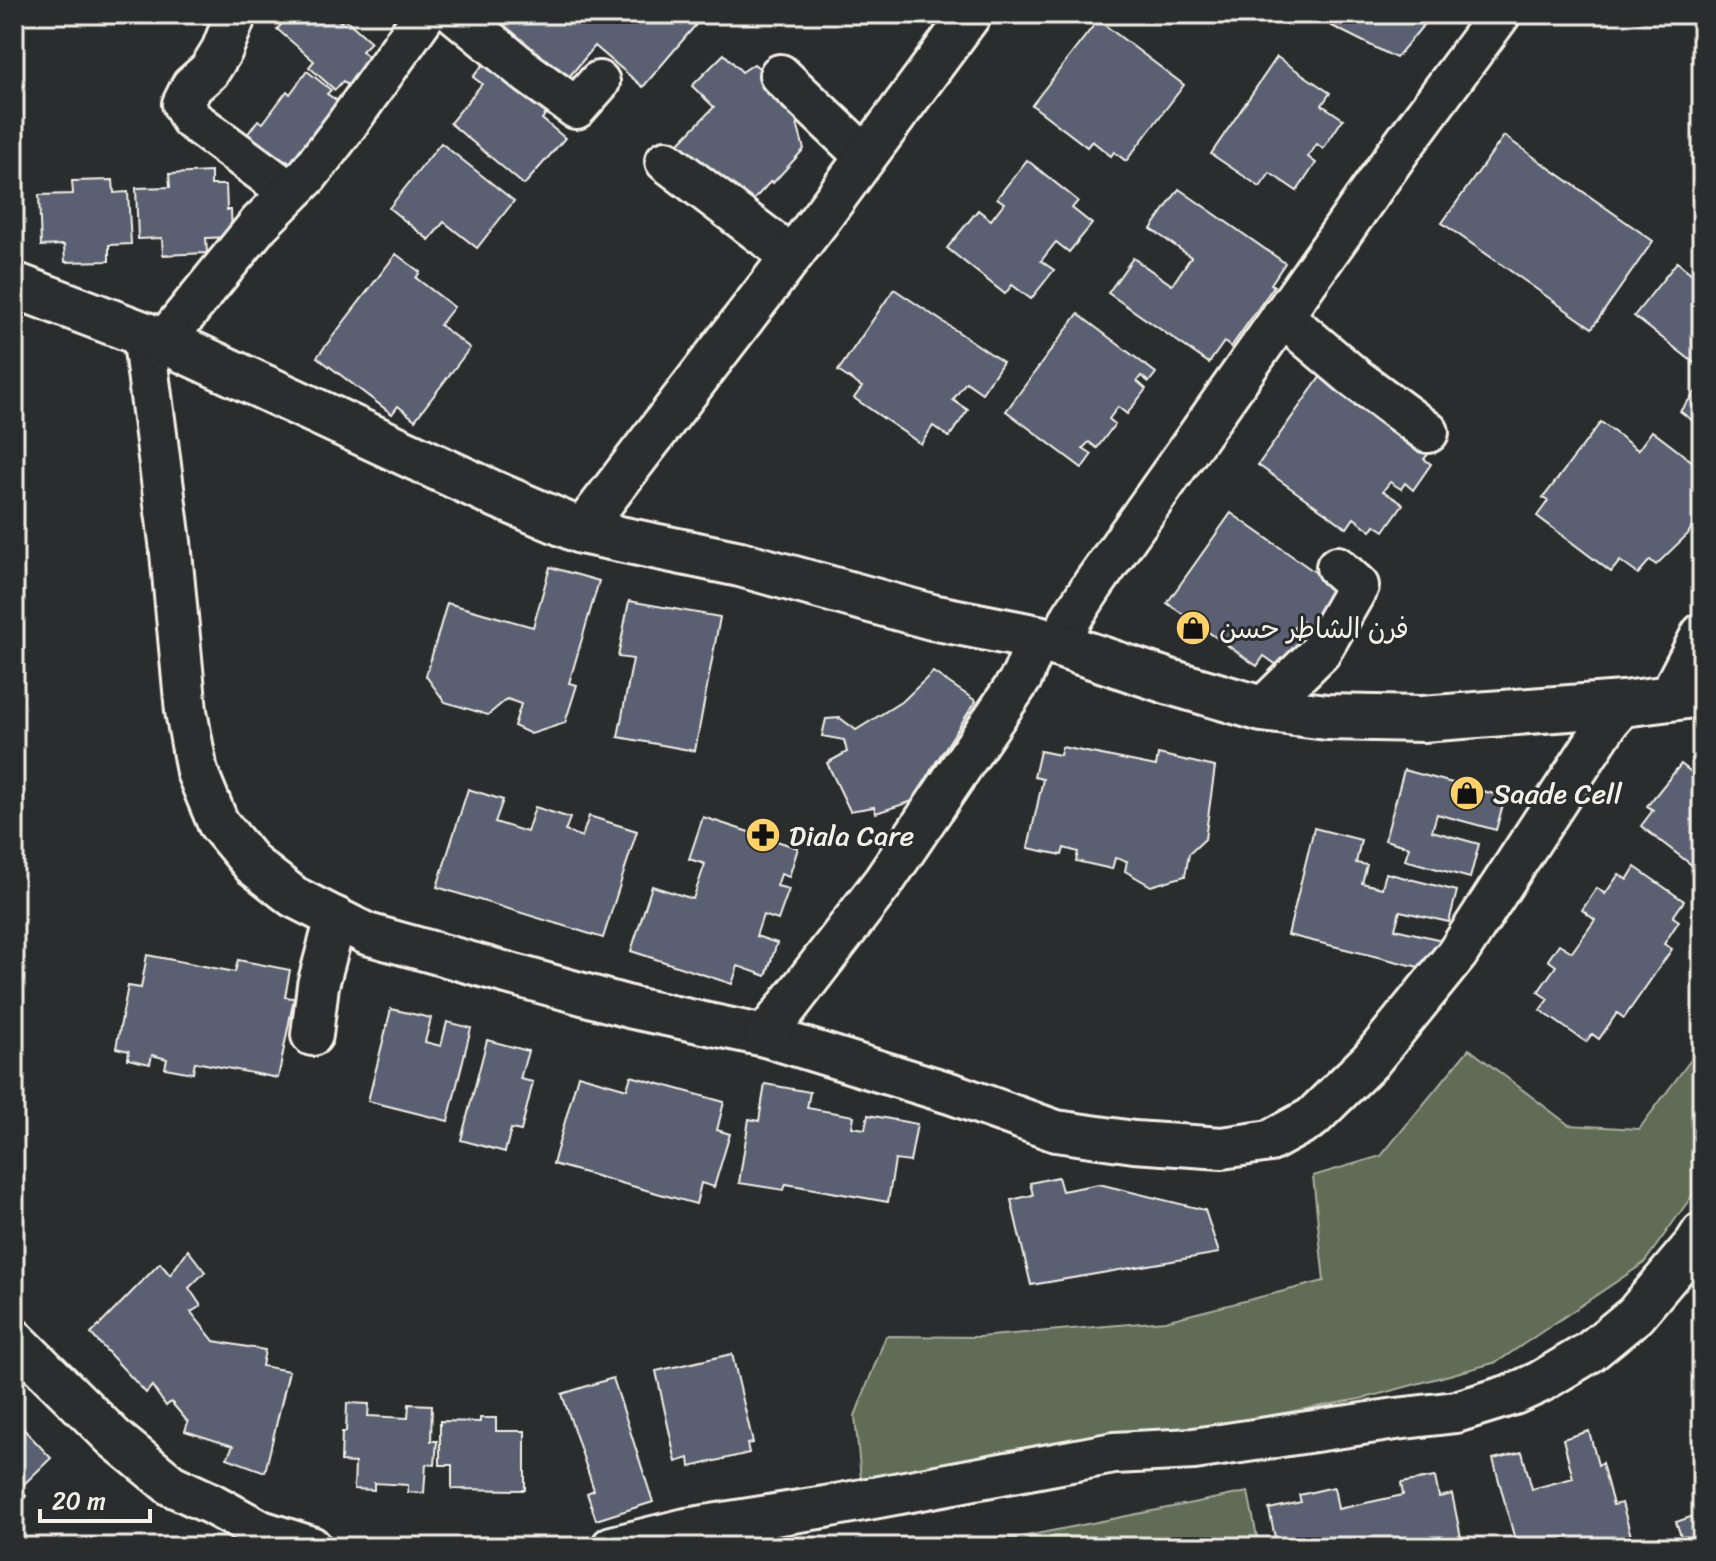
<svg xmlns="http://www.w3.org/2000/svg" width="1716" height="1561" font-family="Sriracha,'Playpen Sans Arabic',sans-serif">
  <style>
    .green { fill: #606c54; stroke: #aaae9e; stroke-width: 2 }
    .building { fill: #5a6172; stroke: #f4f1e8; stroke-width: 2 }
    .lines { fill: none; stroke-linecap: round; stroke-linejoin: round }
    .minor-casing { stroke: #f4f1e8; stroke-width: 46 }
    .tertiary-casing { stroke: #f4f1e8; stroke-width: 50 }
    .minor { stroke: #2a2d2e; stroke-width: 40 }
    .tertiary { stroke: #2a2d2e; stroke-width: 44 }
    .labels { text-anchor: middle; dominant-baseline: central; stroke-width: 6; stroke-linejoin: round; paint-order: stroke }
    .poi-label { font-size: 28px; fill: #f4f1e8; stroke: #2a2d2e; text-anchor: start }
  </style>
  <rect width="100%" height="100%" fill="#2a2d2e"/>
  <filter id="ink" filterUnits="userSpaceOnUse"><feTurbulence type="fractalNoise" baseFrequency=".0125" numOctaves="2"/><feDisplacementMap in="SourceGraphic" scale="16" xChannelSelector="R" yChannelSelector="G"/><feConvolveMatrix kernelMatrix="1 2 1 2 8 2 1 2 1" color-interpolation-filters="sRGB"/></filter>
  <g filter="url(#ink)">
    <g class="green">
      <polygon points="1702,1045 1702,1182 1644,1263 1497,1362 1365,1398 862,1490 855,1416 886,1336 979,1337 1165,1321 1324,1281 1313,1176 1381,1156 1469,1049 1569,1125 1639,1129"/>
      <polygon points="1248,1492 1259,1547 971,1547"/>
    </g>
    <g class="building">
      <polygon points="291,14 331,14 341,22 344,18 371,42 362,51 371,59 355,92 343,81 335,90 309,67 314,61 277,29"/>
      <polygon points="510,14 691,14 699,21 643,87 595,46 563,84 497,28"/>
      <polygon points="1308,14 1428,14 1426,22 1396,58"/>
      <polygon points="1098,20 1184,85 1126,161 1114,152 1111,156 1092,141 1087,147 1032,105"/>
      <polygon points="724,54 742,72 754,64 788,91 804,149 773,183 771,181 746,208 679,143 714,107 692,86"/>
      <polygon points="490,56 551,107 542,119 565,138 524,185 450,123 482,84 473,77"/>
      <polygon points="1277,57 1330,93 1322,105 1343,119 1323,149 1317,144 1308,157 1316,163 1297,191 1270,173 1260,187 1211,154"/>
      <polygon points="307,71 331,90 327,94 338,101 331,110 338,115 291,164 287,160 278,171 241,143 258,120 263,123 287,91 290,94"/>
      <polygon points="1504,136 1653,241 1592,328 1442,223"/>
      <polygon points="441,143 514,201 477,248 444,222 429,240 389,208"/>
      <polygon points="1027,160 1078,201 1072,208 1092,224 1069,252 1056,242 1041,261 1054,270 1031,299 1012,285 1005,294 947,248 978,210 991,220 1004,203 997,198"/>
      <polygon points="211,172 211,185 226,185 227,210 231,210 232,237 206,238 207,253 163,255 162,238 138,239 136,188 170,187 169,174"/>
      <polygon points="113,180 114,193 128,192 131,244 109,245 109,261 65,262 64,245 41,246 39,195 73,194 72,181"/>
      <polygon points="1179,189 1285,263 1271,284 1274,286 1231,347 1224,342 1209,363 1108,293 1133,258 1172,285 1191,257 1151,229"/>
      <polygon points="396,254 420,272 416,278 454,307 440,325 470,348 415,420 398,406 392,414 317,357"/>
      <polygon points="1677,262 1702,282 1702,369 1634,316"/>
      <polygon points="894,289 1003,362 982,393 966,382 953,400 968,410 949,437 933,426 921,444 854,398 862,387 838,371"/>
      <polygon points="1078,314 1156,373 1149,382 1141,376 1137,381 1146,389 1127,414 1118,407 1109,419 1115,424 1097,448 1089,442 1083,448 1092,454 1082,468 1006,411"/>
      <polygon points="1321,376 1430,452 1424,459 1431,464 1413,490 1405,483 1401,489 1390,482 1383,491 1403,504 1384,531 1375,525 1371,531 1354,518 1347,528 1258,465"/>
      <polygon points="1702,384 1702,428 1680,411"/>
      <polygon points="1601,422 1638,450 1652,431 1702,469 1702,508 1688,534 1656,565 1650,560 1638,574 1620,561 1611,572 1537,516 1548,501 1543,498"/>
      <polygon points="1231,513 1339,589 1323,627 1314,621 1310,627 1300,619 1293,629 1312,642 1281,668 1264,656 1257,666 1167,603"/>
      <polygon points="550,567 599,581 569,683 577,685 565,723 531,734 514,726 521,704 507,699 488,715 445,702 426,676 447,603 533,627"/>
      <polygon points="629,601 720,617 695,751 618,737 633,659 618,657"/>
      <polygon points="933,672 976,701 931,770 916,800 876,813 874,807 850,811 827,763 847,752 844,740 822,736 826,719 840,718 856,730 904,700"/>
      <polygon points="1062,747 1156,766 1158,754 1215,767 1205,839 1189,854 1185,876 1151,886 1125,871 1127,861 1115,858 1112,869 1076,861 1078,852 1064,848 1062,855 1028,848 1043,779 1034,777 1040,751 1060,755"/>
      <polygon points="1681,764 1694,774 1702,764 1702,873 1641,826 1653,810 1647,806"/>
      <polygon points="1404,770 1505,797 1496,830 1437,814 1432,831 1479,844 1470,878 1405,860 1409,847 1385,840"/>
      <polygon points="468,789 503,800 495,822 527,832 535,807 570,818 565,831 582,837 589,816 637,831 603,938 437,887"/>
      <polygon points="703,817 798,848 789,877 781,874 777,886 789,889 778,920 763,915 756,936 777,943 766,976 738,966 732,984 631,951 652,886 693,899 705,864 689,859"/>
      <polygon points="1314,828 1361,840 1356,863 1367,865 1362,883 1382,888 1386,873 1457,891 1449,922 1400,911 1395,929 1442,940 1435,971 1288,935"/>
      <polygon points="1635,867 1684,901 1673,917 1679,921 1664,944 1672,949 1624,1018 1617,1013 1599,1039 1592,1034 1586,1042 1540,1010 1548,999 1538,992 1556,966 1548,960 1559,944 1572,952 1595,920 1582,910 1597,888 1605,894 1619,874 1627,880"/>
      <polygon points="147,955 235,972 238,960 290,970 285,997 294,998 278,1078 195,1062 193,1073 165,1068 167,1059 152,1055 150,1064 128,1059 129,1051 116,1048 128,986 141,988"/>
      <polygon points="391,1009 431,1018 425,1042 441,1046 447,1022 471,1028 448,1121 368,1101"/>
      <polygon points="487,1040 528,1051 520,1079 533,1082 521,1131 511,1129 505,1152 461,1140"/>
      <polygon points="578,1075 627,1089 631,1076 724,1102 717,1130 730,1134 714,1187 701,1183 696,1204 553,1164"/>
      <polygon points="765,1084 810,1092 807,1108 854,1116 852,1127 865,1129 868,1115 917,1124 910,1162 895,1160 888,1202 786,1184 784,1190 739,1183 749,1119 759,1121"/>
      <polygon points="1058,1177 1062,1191 1099,1184 1205,1210 1219,1253 1031,1285 1011,1200 1033,1195 1030,1183"/>
      <polygon points="188,1250 205,1272 189,1288 201,1306 191,1312 214,1341 265,1350 262,1366 289,1371 265,1472 227,1458 233,1446 185,1431 188,1422 171,1402 166,1406 152,1386 146,1393 91,1334 160,1263 170,1275"/>
      <polygon points="732,1354 753,1443 747,1444 749,1453 690,1467 689,1458 676,1462 656,1371"/>
      <polygon points="613,1378 653,1502 596,1520 587,1493 594,1490 562,1394"/>
      <polygon points="347,1403 369,1404 368,1416 408,1418 409,1404 432,1405 431,1441 437,1441 435,1465 426,1464 424,1493 408,1492 408,1485 374,1483 374,1490 354,1489 355,1463 341,1462 342,1432 346,1432"/>
      <polygon points="480,1418 496,1418 496,1431 525,1431 525,1490 452,1489 452,1465 440,1465 440,1421 480,1422"/>
      <polygon points="14,1419 51,1458 19,1489 26,1496 14,1508"/>
      <polygon points="1589,1431 1598,1465 1602,1463 1613,1505 1622,1503 1634,1547 1517,1547 1493,1459 1522,1452 1532,1489 1573,1478 1563,1439"/>
      <polygon points="1435,1477 1439,1497 1452,1494 1463,1547 1277,1547 1269,1509 1301,1502 1299,1495 1334,1487 1338,1509 1403,1495 1401,1483"/>
      <polygon points="1702,1513 1702,1547 1685,1547 1676,1522"/>
    </g>
    <g class="lines">
      <g class="minor-casing">
        <g id="minor">
          <polyline points="236,14 222,50 209,71 192,86 183,104 191,119 290,192"/>
          <polyline points="456,14 529,74 576,108 599,82"/>
          <polyline points="780,75 865,156"/>
          <polyline points="666,161 791,256"/>
          <polyline points="1282,316 1355,378 1428,432"/>
          <polyline points="143,334 170,542 186,711 197,772 218,823 253,865 294,897 367,934 633,1008 765,1036 953,1094 1056,1131 1134,1142 1222,1148 1270,1141 1312,1118 1371,1060 1457,954 1608,722 1623,704"/>
          <polyline points="164,341 259,224 308,175 345,127 425,14"/>
          <polyline points="581,531 820,219 971,14"/>
          <polyline points="1059,645 1072,617 1093,585 1401,148 1500,14"/>
          <polyline points="1669,697 1702,634"/>
          <polyline points="1262,709 1320,652 1358,586 1337,567"/>
          <polyline points="312,1035 318,985 336,918"/>
          <polyline points="765,1036 884,881 1022,677 1038,638"/>
          <polyline points="14,1339 114,1438 171,1485 210,1503 261,1531 311,1547"/>
          <polyline points="612,1547 686,1529 825,1507 1114,1453 1194,1449 1396,1419 1456,1412 1514,1394 1540,1382 1590,1352 1635,1315 1695,1244 1702,1233"/>
        </g>
      </g>
      <g class="tertiary-casing">
        <polyline id="tertiary" points="14,285 143,334 164,341 490,492 581,531 740,564 932,617 1038,638 1170,682 1262,709 1327,717 1422,719 1623,704 1702,694"/>
      </g>
      <use href="#minor" class="minor"/>
      <use href="#tertiary" class="tertiary"/>
    </g>
  </g>
  <defs>
    <g id="shop-disc" transform="scale(1.8)"><circle r="9.5" fill="#ffd166" stroke="#2a2d2e"/><path d="M-5-2.5h2.3a2.7 3.5 0 0 1 5.4 0H5L5.5 6h-11ZM-1.5-2.5h3a1.5 2.3 0 0 0-3 0Z" fill="#111"/></g>
    <g id="pharmacy-disc" transform="scale(1.8)"><circle r="9.5" fill="#ffd166" stroke="#2a2d2e"/><path d="M-2-6h4v4h4v4h-4v4h-4v-4h-4v-4h4Z" fill="#111"/></g>
  </defs>
  <g fill-rule="evenodd">
    <use href="#shop-disc" x="1193" y="628"/>
    <use href="#shop-disc" x="1467" y="793"/>
    <use href="#pharmacy-disc" x="763" y="835"/>
  </g>
  <g class="labels">
    <g class="poi-label">
      <text x="1219" y="628">فرن الشاطر حسن</text>
      <text x="1493" y="793">Saade Cell</text>
      <text x="789" y="835">Diala Care</text>
    </g>
  </g>
  <rect width="1716" height="1561" fill="none" stroke="#2a2d2e" stroke-width="48"/>
  <rect x="24" y="24" width="1668" height="1513" fill="none" stroke="#f4f1e8" stroke-width="3" filter="url(#ink)"/>
  <path d="M40 1509v12h110v-12" fill="none" stroke="#f4f1e8" stroke-width="4"/>
  <text x="52" y="1509" font-size="24" fill="#f4f1e8" stroke="#2a2d2e" stroke-width="6" paint-order="stroke">20 m</text>
</svg>
